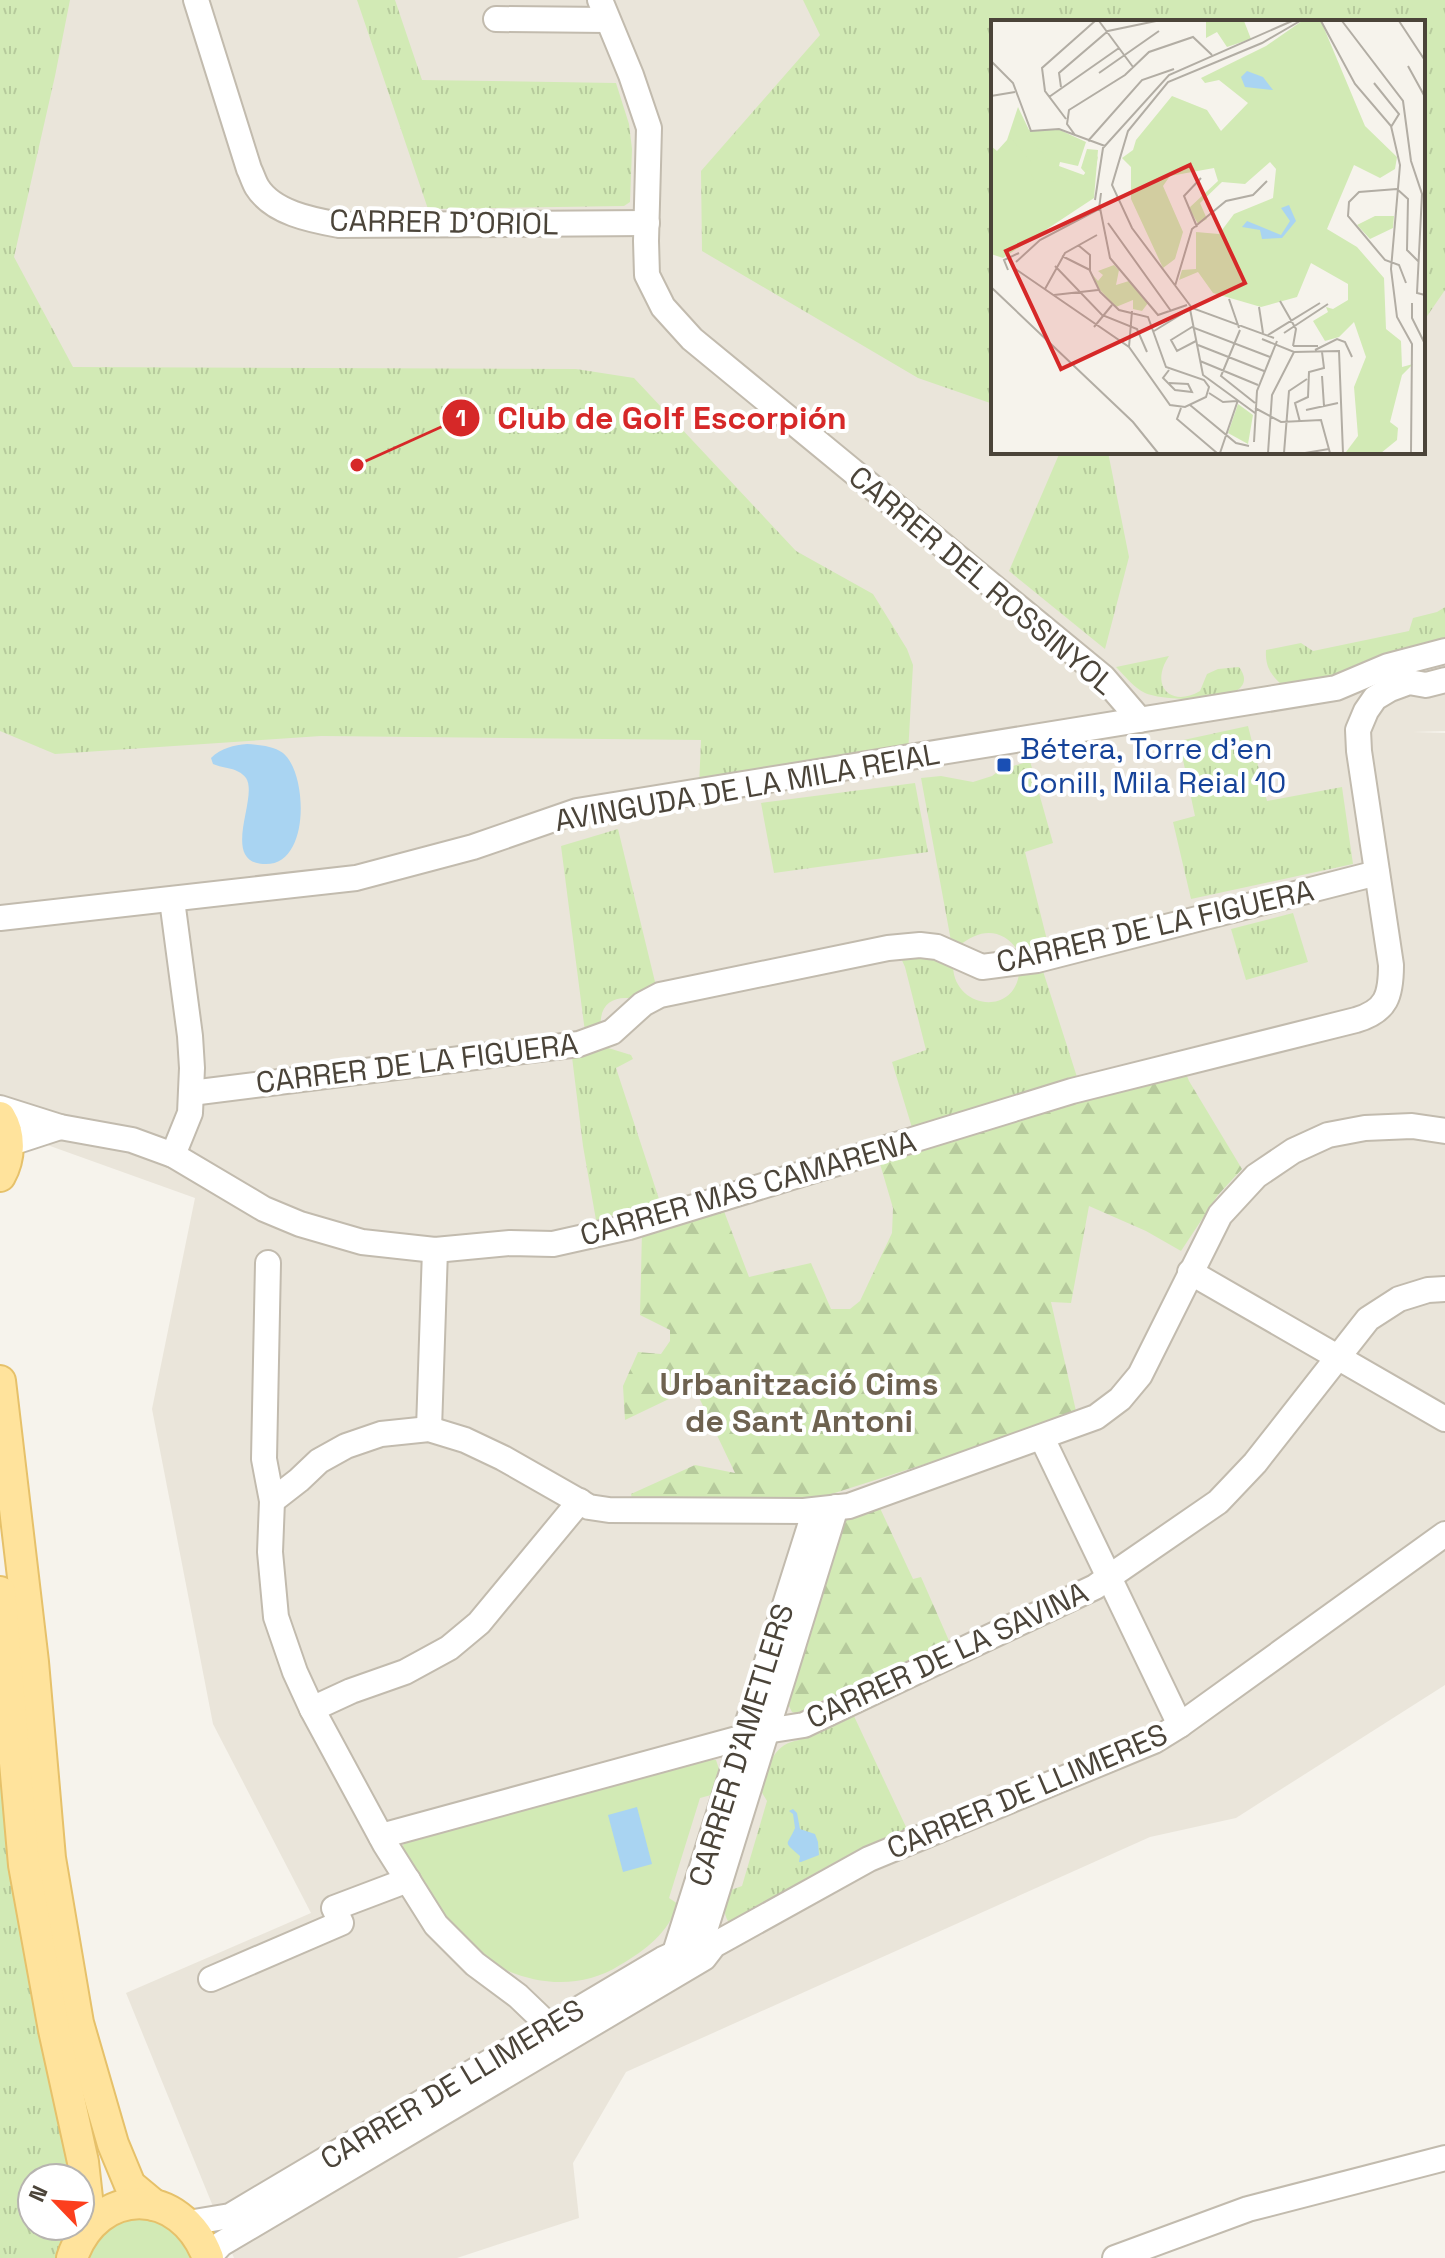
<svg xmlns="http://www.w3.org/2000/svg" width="1445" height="2258" font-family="'Space Grotesk',sans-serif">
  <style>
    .residential { fill: #eae5da; fill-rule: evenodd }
    .grass { fill: url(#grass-tufts) }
    .forest { fill: url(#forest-firs) }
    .garden { fill: #d2eab5 }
    .water { fill: #a9d4f2 }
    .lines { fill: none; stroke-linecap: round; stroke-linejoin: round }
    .minor-casing { stroke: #c2bbae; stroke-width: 28 }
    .major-casing { stroke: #e6c16a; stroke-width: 34 }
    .minor { stroke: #fff; stroke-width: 24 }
    .major { stroke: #ffe39c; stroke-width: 30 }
    .transit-dot { fill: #1a4fb4; stroke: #fff; stroke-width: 3 }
    .labels { text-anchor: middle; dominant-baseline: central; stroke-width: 8; stroke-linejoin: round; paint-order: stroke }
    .street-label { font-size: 30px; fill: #4b4439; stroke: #fff }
    .transit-label { font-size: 30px; fill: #164399; stroke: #fff; text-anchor: start }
    .neighbourhood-label { font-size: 32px; font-weight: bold; fill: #6e6250; stroke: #fff }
    .inset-road { fill: none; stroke: #b2ada4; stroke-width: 2 }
    .view { fill: #d62828; fill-opacity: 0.15; stroke: #d62828; stroke-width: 4 }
    .inset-edge { fill: none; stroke: #4b4439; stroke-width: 4 }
    .leader { fill: none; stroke: #d62828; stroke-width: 3 }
    .callout-dot { fill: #d62828; stroke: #fff; stroke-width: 3 }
    .mark-label { font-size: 24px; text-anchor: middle; font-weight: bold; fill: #fff }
    .callout-label { font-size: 32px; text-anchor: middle; font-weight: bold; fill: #d62828; stroke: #fff; stroke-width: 8; stroke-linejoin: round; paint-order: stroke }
  </style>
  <defs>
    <pattern id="grass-tufts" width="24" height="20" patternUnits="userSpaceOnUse" patternTransform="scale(2)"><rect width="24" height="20" fill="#d2eab5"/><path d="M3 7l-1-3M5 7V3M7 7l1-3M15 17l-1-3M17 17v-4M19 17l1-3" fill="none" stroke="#b6ca9c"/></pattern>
    <pattern id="forest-firs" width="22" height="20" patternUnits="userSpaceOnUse" patternTransform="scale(2)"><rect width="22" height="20" fill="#d2eab5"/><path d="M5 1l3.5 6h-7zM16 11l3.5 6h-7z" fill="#b6ca9c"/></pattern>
  </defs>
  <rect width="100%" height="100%" fill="#f6f3ec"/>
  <path class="residential" d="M0 0H1445V731L1413 732 1445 733V1685L1236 1818 1150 1837 626 2072 573 2163 579 2218 457 2258H234L126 1993 311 1913 213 1724 152 1409 195 1198 0 1128ZM993 22H1423V452H993Z"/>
  <g class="grass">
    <polygon points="0,0 70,0 55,76 14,257 73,367 576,369 634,378 796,551 873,594 907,649 913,665 908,754 699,787 701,740 321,736 55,754 0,731"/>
    <polygon points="357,0 395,0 422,80 616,83 629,124 632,149 630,202 624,206 428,209"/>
    <polygon points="803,0 1445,0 1445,290 1423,322 1423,22 993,22 993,404 918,378 702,251 701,171 820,35"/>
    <polygon points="1060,452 1108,452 1129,557 1105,649 1009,571"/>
    <path d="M1445 607V643L1332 679 1282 685C1270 675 1265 665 1266 650L1301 643 1313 651 1409 631 1413 618 1437 612Z"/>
    <path d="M1169 656C1149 686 1171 708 1200 691L1207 674 1218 669 1239 667C1268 706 1164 702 1145 693 1134 688 1125 676 1116 667Z"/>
    <polygon points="1248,726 1267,801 1342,787 1353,864 1191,899 1173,822 1195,816 1179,741"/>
    <path d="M1030 761 1053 843 1025 852 1048 944 1018 951C1002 927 979 929 959 946L951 941 921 778 941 776 973 782 992 776 1000 770Z"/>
    <polygon points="915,783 928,852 774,873 761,803"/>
    <path d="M618 829 656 986 639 1000C616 994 598 1002 601 1029L585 1032 561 846Z"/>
    <polygon points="1293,913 1308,962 1246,980 1231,929"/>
    <path d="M924 955 953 966C954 1008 1013 1017 1019 974L1042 968 1077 1077 913 1131 892 1062 926 1050 905 967 900 956Z"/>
    <polygon points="605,1047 631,1055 633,1059 616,1068 660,1202 596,1220 583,1146 572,1057 583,1055"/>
    <path d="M853 1714 907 1829C884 1840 860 1849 837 1861 802 1879 768 1902 732 1921H728C721 1910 727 1900 731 1890L742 1886 767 1801 761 1791C770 1767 770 1745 799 1740Z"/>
    <polygon points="0,1758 16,1911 73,2178 32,2178 32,2226 75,2226 60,2258 0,2258"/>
  </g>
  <g class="forest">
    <polygon points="1185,1071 1189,1081 1242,1169 1218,1195 1181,1251 1146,1231 1089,1206 1071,1303 1051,1302 1076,1411 947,1457 819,1498 748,1501 632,1499 631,1494 695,1465 735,1473 694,1387 625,1420 623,1386 638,1352 661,1354 670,1341 670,1330 640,1315 642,1231 722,1206 749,1277 811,1263 831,1309 850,1309 860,1301 892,1233 893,1208 878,1157"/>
    <polygon points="872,1504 879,1506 913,1579 921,1577 950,1643 831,1702 829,1698 808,1707 808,1713 798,1714 792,1712 787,1702 842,1523 847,1516 858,1515 873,1510"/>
  </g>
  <g class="garden">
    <path d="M710 1760H716L719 1769 711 1795 700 1798 669 1898 678 1904C668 1933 646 1950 620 1965 565 2000 495 1977 453 1933 446 1925 442 1915 437 1907 425 1887 413 1868 402 1849L404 1843Z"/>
    <path d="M142 2217C175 2223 178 2231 195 2258H85C104 2232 109 2221 142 2217Z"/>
  </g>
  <g class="water">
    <path d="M247 744C259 745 273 746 283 753 308 773 311 868 263 864 220 861 259 797 246 778 238 767 224 769 213 764L211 758C221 748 234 745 247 744Z"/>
    <polygon points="637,1807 652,1864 623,1872 608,1815"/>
    <path d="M793 1809 797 1813 800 1829 815 1834 818 1842 819 1855 801 1862H799L800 1856C782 1840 787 1847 795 1828L793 1814 789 1811Z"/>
  </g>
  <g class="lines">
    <g class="minor-casing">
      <g id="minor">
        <path d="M196 0 249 169C252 175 254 182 257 187 273 213 312 220 339 225L647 223"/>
        <polyline points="600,0 631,75 649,128 646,241 647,275 663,307 692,339 1103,677 1140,720"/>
        <polyline points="496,19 607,20"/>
        <polyline points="172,900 190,1036 192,1068 190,1113 173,1155"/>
        <polyline points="0,918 356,878 473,847 577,811 1336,688 1388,666 1445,651"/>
        <polyline points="191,1093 579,1044 612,1032 643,1004 660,995 888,948 920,945 937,947 982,967 1037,960 1377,873"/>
        <path d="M0 1108 60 1127 132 1140 173 1155 264 1209 300 1224 362 1242 435 1250 510 1243 553 1244 629 1227 1072 1091 1356 1020C1387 1011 1391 995 1391 965L1359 751 1358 730 1366 711 1375 698 1390 689 1409 682 1426 685 1445 680"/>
        <polyline points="8,1144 60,1127"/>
        <polyline points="268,1263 264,1459 272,1501 270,1552 276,1617 295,1672 312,1709 385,1844 436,1925 475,1964 518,1996 564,2040"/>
        <polyline points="1190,1272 1445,1419"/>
        <polyline points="429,1429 435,1250"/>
        <polyline points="1042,1438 1180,1725"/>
        <polyline points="272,1501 299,1480 319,1461 346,1446 381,1434 429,1429 465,1440 503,1458 589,1507 609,1510 804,1511 849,1506 1096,1417 1120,1399 1140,1375 1220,1215 1256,1176 1293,1151 1328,1135 1365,1128 1412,1126 1445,1131"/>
        <polyline points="312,1709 351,1691 405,1672 449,1648 479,1623 580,1501"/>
        <polyline points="381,1836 766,1731 804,1725 1095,1587 1109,1577 1218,1502 1255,1463 1368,1319 1399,1299 1428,1290 1445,1289"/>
        <polyline points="697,1956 836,1507"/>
        <polyline points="672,1962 815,1510"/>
        <polyline points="211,1979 341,1923 334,1908 408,1880"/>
        <polyline points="188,2223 230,2216 663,1959 701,1942 712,1945"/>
        <polyline points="208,2258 221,2244 704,1958 714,1945 869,1859 1154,1741 1180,1725 1445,1534"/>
        <polyline points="1115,2258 1248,2209 1445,2158"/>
      </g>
    </g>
    <g class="major-casing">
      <g id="major">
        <path d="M0 1117C11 1135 10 1158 0 1176"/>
        <polyline points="0,1381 33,1662 50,1858 78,2023 113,2144 130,2185 154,2205"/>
        <polyline points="0,1592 24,1865 54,2030 83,2162 90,2225"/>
        <path d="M72 2258C97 2185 181 2185 208 2258"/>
      </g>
    </g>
    <use href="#minor" class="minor"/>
    <use href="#major" class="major"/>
  </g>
  <rect class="transit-dot" x="996" y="757" width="16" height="16" rx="4"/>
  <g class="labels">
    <g class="street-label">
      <text transform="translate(444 222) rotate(1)">CARRER D'ORIOL</text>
      <text transform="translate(982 580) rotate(40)">CARRER DEL ROSSINYOL</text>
      <text transform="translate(747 787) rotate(-10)">AVINGUDA DE LA MILA REIAL</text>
      <text transform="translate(1155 926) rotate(-13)">CARRER DE LA FIGUERA</text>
      <text transform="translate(417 1063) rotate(-7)">CARRER DE LA FIGUERA</text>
      <text transform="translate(748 1188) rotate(-16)">CARRER MAS CAMARENA</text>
      <text transform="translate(947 1655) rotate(-25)">CARRER DE LA SAVINA</text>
      <text transform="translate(741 1745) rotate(-73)">CARRER D'AMETLERS</text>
      <text transform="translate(1027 1791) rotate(-23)">CARRER DE LLIMERES</text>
      <text transform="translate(452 2084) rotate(-31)">CARRER DE LLIMERES</text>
    </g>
    <g class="transit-label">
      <text x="1020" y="748">Bétera, Torre d'en<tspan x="1020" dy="34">Conill, Mila Reial 10</tspan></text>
    </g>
    <g class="neighbourhood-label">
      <text x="799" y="1384">Urbanització Cims<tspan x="799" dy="37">de Sant Antoni</tspan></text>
    </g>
  </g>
  <g transform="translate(991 20)">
    <rect width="434" height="434" fill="#f6f3ec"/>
    <path d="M311 1H330L374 106 406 137 404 149 389 158 363 145 336 209 366 227 393 258 395 309 410 321 411 347 422 344 411 355 399 402 407 408 406 420 390 433 355 432 367 416 363 367 375 337 363 302 348 317 334 321 322 301 337 292 335 287 342 289 357 280V264L320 243 306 277 270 287 222 273 207 252 188 260 191 250 205 249V212L228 214 243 194 282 178 285 149 279 142 254 164 231 162 209 183 216 199 207 204 198 188 227 161 223 148 179 156 172 166 192 212 184 239 172 248 140 179V147L131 138 142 130 145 120 181 76 216 90 230 111 257 83 228 60 214 63 210 58 275 26ZM27 87 38 110H69L95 122 87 146 69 142 68 146 98 157 90 148 96 129 107 130 103 178 12 238 0 234V126L6 131 16 120ZM384 196H403L402 208 379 219 366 205ZM247 384 262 395 257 424 237 413Z" fill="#d2eab5"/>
    <path d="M26 101 72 159 85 165 107 136 100 177 80 187 65 162 44 161 37 149 41 143 18 116ZM123 245 128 250 125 265 138 261 157 283 151 291 142 289V280L125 287 108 269 101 254 107 261 112 255 107 251Z" fill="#d2eab5"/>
    <path d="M215 1H253L260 19 236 27 226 12 215 18Z" fill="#d2eab5"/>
    <path d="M256 51 272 57 282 70 254 67 250 57ZM298 185 305 201 291 218 271 219 269 210 251 207 256 201 290 215 299 201 290 188Z" fill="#a9d4f2"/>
    <path class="inset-road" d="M108 1 142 47M330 1 364 64 400 106 409 145 400 249 406 297 421 324 420 433M351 1 412 81 420 141 431 174 426 273 434 275M408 1 433 39M0 41 22 63 40 111 68 109 114 126M417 46 434 77M108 53 168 11M383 63 408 94 400 107M70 67 68 53 117 11 165 1M0 76 24 72M58 77 128 28M75 99 54 71 51 48 104 1M84 115 76 104 78 90 134 55 158 32 202 17 221 35M97 121 151 60 183 49M406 169 368 172 358 182 357 196 394 240 408 245 415 263M406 169 417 179 416 230 428 242M104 180 112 128 178 55 301 1M109 188 119 238 167 295 196 285M117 203 180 291M206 207 193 176 210 158M71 236 99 250M25 242 49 220 108 189 110 173M64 246 111 295 146 309 156 332M23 248 138 327 179 385 194 387 215 377 218 367 213 360 175 347 157 297 128 290 109 272 99 251V235L87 225M17 250 13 240 28 233M184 266 201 209 235 181 262 175 276 161M1 268 142 402 167 433M54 269 74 233 106 215M63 275 107 270M238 279 248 308M289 281 305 309 302 326M421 283V298L434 324M268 287 272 313M199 289 212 355 264 393M103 307 121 285M249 310 230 356 264 383M163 311 194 292M293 313 337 284M277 315 329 283M283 318 201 288 141 208 121 165 137 111 177 62 271 23 309 1M271 319 303 332 348 331 352 433M205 321 186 331 180 320 201 307 279 337M207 325 273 351M302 326H327M138 327 141 291M324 330 346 319 354 322 361 337M209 341 267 365M178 350 172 358 184 370 201 372 197 364 178 363M331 356 333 386M218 373 232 382 246 381M199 385 245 423 258 426M190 388 186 399 226 433M264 388 290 402 330 400 339 433M315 390 347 383M309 402 304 383 317 377 318 352 333 348 331 332M263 422 266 371 286 321M229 433 247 380M277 433 281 375 303 332M293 433 298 371 316 359M314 433 338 429"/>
    <path class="view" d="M199 145 254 263 70 349 15 231Z"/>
    <rect width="434" height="434" class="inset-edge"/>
  </g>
  <path class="leader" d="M357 465L461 418"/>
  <g class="callout-dot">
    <circle cx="357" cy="465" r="8"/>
    <circle cx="461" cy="418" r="20"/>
  </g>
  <g class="mark-label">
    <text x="461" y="426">1</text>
  </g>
  <g class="callout-label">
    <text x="672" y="429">Club de Golf Escorpión</text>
  </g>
  <g transform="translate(56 2202) rotate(295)"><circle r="38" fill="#ffffff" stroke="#b7b4b0" stroke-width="2"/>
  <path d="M0-6L14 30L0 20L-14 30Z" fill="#fc3f1d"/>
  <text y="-12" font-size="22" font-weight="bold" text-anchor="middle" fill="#4b4439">N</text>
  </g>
</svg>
